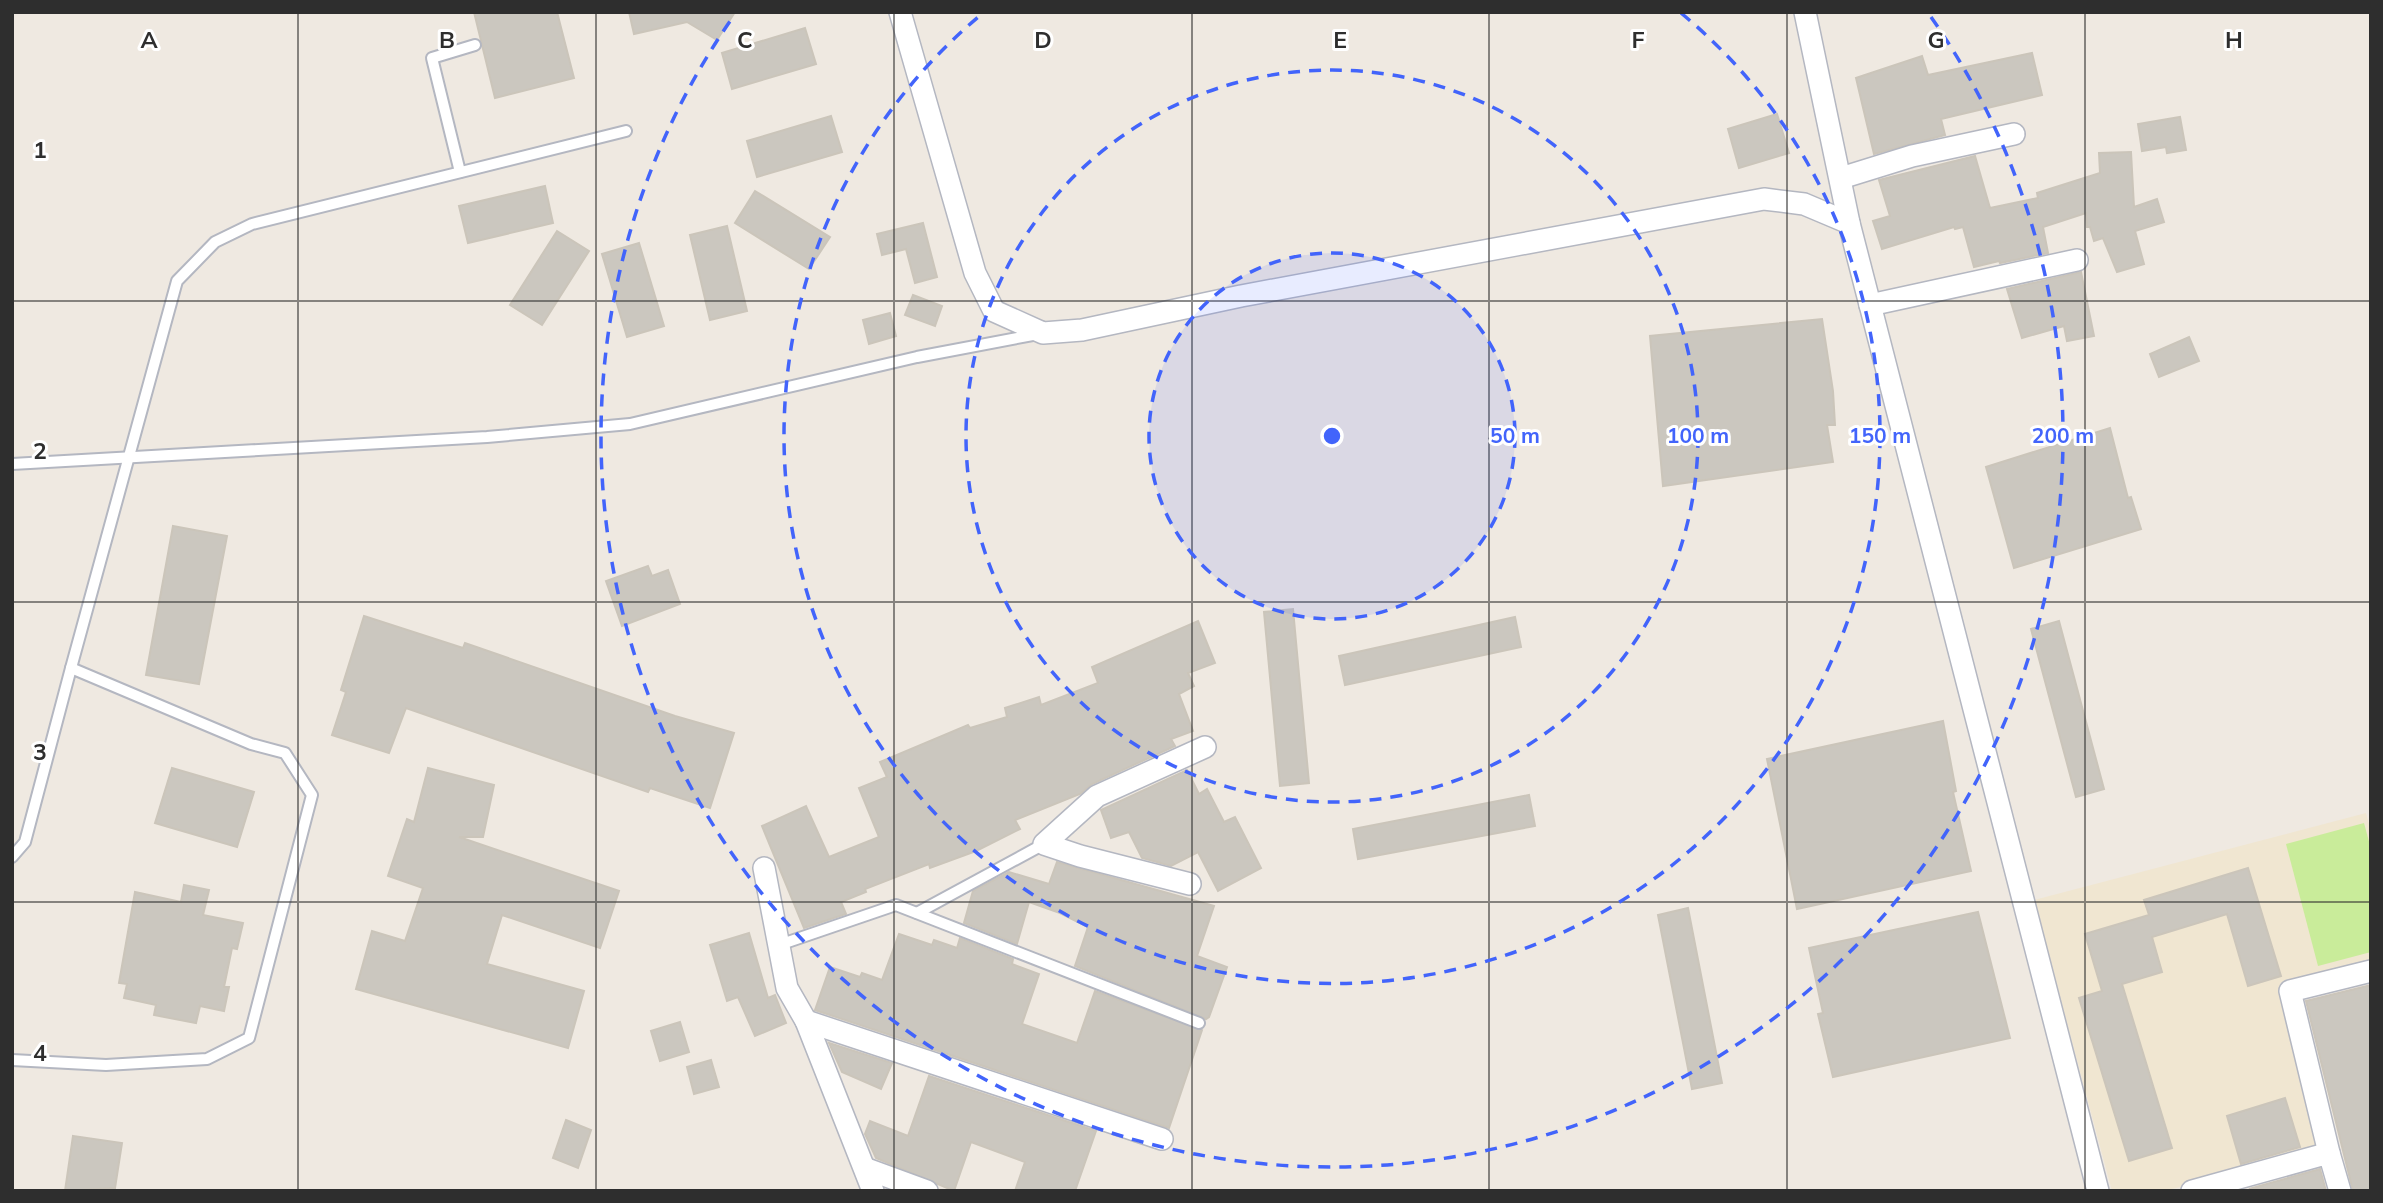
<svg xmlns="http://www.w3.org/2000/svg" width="2383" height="1203" font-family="Mulish,sans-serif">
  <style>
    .education { fill: #f0e6d1 }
    .pitch { fill: #c9ec9a }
    .building { fill: #cbc7bf; stroke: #cbc5ba; stroke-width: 2 }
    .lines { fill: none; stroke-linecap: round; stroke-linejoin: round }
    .service-casing { stroke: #b4b7c1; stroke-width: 14 }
    .minor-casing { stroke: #b4b7c1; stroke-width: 24 }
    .service { stroke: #fff; stroke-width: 10 }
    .minor { stroke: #fff; stroke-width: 21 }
    .grid { fill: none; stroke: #2e2e2e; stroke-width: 2; stroke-opacity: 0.55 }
    .ring { fill: none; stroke: #4264fb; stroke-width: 3.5; stroke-dasharray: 12 9 }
    .grid-label { font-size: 23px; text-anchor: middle; font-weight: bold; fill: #2e2e2e; stroke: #fff; stroke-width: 6; stroke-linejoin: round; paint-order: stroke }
    .centre { fill: #4264fb; stroke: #fff; stroke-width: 3.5 }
    .ring-label { font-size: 21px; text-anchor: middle; font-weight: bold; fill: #4264fb; stroke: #fff; stroke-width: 6; stroke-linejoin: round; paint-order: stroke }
  </style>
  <rect width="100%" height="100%" fill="#efe9e1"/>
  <polygon class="education" points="2366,813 2371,831 2371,960 2280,983 2319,1155 2163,1191 2112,1191 2034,900"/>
  <polygon class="pitch" points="2364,823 2371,849 2371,952 2318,966 2286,844"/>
  <g class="building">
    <polygon points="474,12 557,12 574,78 495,98"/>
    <polygon points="629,12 735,12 717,40 687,22 634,34"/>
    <polygon points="805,28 816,64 732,89 722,53"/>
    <polygon points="2032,53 2042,95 1941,119 1945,135 1874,154 1856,78 1922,56 1928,75"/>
    <polygon points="1777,114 1789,153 1739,168 1728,129"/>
    <polygon points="831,116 842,152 757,177 747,141"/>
    <polygon points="2180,117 2186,150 2167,153 2166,147 2142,151 2138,124"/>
    <polygon points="2131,152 2134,207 2157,199 2164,222 2135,231 2144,264 2117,272 2103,238 2094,241 2090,227 2087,227 2086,213 2043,227 2048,253 2000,263 1999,261 1974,267 1963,227 1955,229 1954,227 1882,249 1873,221 1890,216 1879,180 1975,156 1990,208 2038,198 2037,193 2100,173 2099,153"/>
    <polygon points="545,186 553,223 468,243 459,206"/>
    <polygon points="755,191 830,237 809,269 735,223"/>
    <polygon points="923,223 937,277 915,283 906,249 882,255 877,234"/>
    <polygon points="727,226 747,311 710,320 690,235"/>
    <polygon points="557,231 589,251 542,325 510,305"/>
    <polygon points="639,243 664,326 627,337 602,254"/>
    <polygon points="2081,272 2094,336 2067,341 2064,326 2022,338 2007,289"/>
    <polygon points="913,295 942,306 935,326 905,315"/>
    <polygon points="890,313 896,336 869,344 863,320"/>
    <polygon points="1822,319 1833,391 1835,425 1827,425 1833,462 1663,486 1650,336"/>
    <polygon points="2189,337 2199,361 2159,377 2150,354"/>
    <polygon points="2110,428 2128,498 2131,497 2141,529 2014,568 1986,467"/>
    <polygon points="173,526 227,536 199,684 146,675"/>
    <polygon points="648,566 652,576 668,570 680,604 622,626 606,581"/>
    <polygon points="1293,609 1309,783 1280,786 1264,612"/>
    <polygon points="364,616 463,648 465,643 675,716 734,733 710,808 650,788 648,792 406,708 389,753 332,735 346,692 341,690"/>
    <polygon points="1515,617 1521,647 1345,685 1339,656"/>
    <polygon points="1198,621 1215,663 1188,673 1194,686 1179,694 1193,731 1171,739 1175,746 1092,784 1080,794 1015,820 1020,829 976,851 930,868 929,864 865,889 866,892 841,902 846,914 804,928 762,826 806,806 829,857 879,837 859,788 887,777 880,762 968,725 970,728 1007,717 1005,708 1039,697 1041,705 1098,683 1092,667"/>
    <polygon points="2059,621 2104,789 2076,797 2031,629"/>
    <polygon points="1943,721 1956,791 1953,792 1971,871 1797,909 1767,759"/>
    <polygon points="172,768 254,792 237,847 155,823"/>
    <polygon points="428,768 494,785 483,837 459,837 619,891 600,948 502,915 487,964 584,991 568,1048 356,989 372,931 405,941 423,888 388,876 407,819 414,822"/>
    <polygon points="1187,770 1199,794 1207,789 1224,822 1235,817 1261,868 1218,891 1198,852 1171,866 1142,858 1129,832 1111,838 1101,810"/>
    <polygon points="1529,795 1535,826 1358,859 1353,829"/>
    <polygon points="1057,862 1214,906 1197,956 1227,967 1209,1017 1206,1019 1075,966 1088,927 1060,913 1029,902 1017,944 964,923 973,891 1009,872 1049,884"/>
    <polygon points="2248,868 2281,976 2248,986 2227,914 2152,937 2162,972 2122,984 2172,1148 2129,1161 2079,998 2102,991 2085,934 2149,915 2144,900"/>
    <polygon points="184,885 209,890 203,915 243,923 237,949 232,948 224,987 229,987 224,1011 200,1006 196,1023 154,1015 156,1005 124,998 127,984 119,983 135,892 181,902"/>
    <polygon points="1688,908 1722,1083 1692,1089 1658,915"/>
    <polygon points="1978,912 2010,1038 1833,1077 1818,1014 1823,1013 1809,948"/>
    <polygon points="749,933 768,998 775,995 786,1023 755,1036 738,997 727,1001 710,945"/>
    <polygon points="899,934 932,945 934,940 957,948 960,938 1013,959 1012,964 1039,974 1022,1024 1077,1043 1095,991 1202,1030 1169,1128 815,1010 830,967 860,977 862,973 882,980"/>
    <polygon points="2371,985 2371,1191 2353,1191 2306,1001"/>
    <polygon points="680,1022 689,1052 660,1061 651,1031"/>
    <polygon points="829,1043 892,1063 881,1089 842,1072"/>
    <polygon points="711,1060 719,1087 694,1094 687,1067"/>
    <polygon points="929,1076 1096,1131 1075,1191 1015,1191 1025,1162 971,1142 954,1191 876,1158 865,1134 870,1121 908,1136"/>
    <polygon points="2285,1098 2300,1147 2241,1164 2227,1116"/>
    <polygon points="566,1120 591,1130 578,1168 553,1158"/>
    <polygon points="73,1136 122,1143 115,1188 65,1191"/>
    <polygon points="2320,1169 2326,1191 2249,1189"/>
  </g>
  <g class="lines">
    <g class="service-casing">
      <g id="service">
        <polyline points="460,172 432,58 475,45"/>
        <polyline points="12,464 487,437 630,424 917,357 1038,334"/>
        <polyline points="71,668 177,281 215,242 252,224 626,131"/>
        <polyline points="12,857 25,842 71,668 251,744 285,753 312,795 249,1038 207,1059 106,1065 12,1060"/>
        <polyline points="917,913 1044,844"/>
        <polyline points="779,945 896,905 1199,1023"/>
      </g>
    </g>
    <g class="minor-casing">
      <g id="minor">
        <polyline points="900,12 975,273 994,311 1043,333 1082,330 1241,296 1764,199 1804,204 1849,223 2098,1191"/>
        <polyline points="1805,12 1849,223"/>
        <polyline points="1841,178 1912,156 2014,134"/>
        <polyline points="1870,305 2077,260"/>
        <polyline points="764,868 787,988 806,1021 873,1191"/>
        <polyline points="1190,884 1080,856 1044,844 1097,796 1205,747"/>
        <polyline points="806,1021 1162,1139"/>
        <polyline points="2329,1153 2290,991 2371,971"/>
        <polyline points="867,1169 927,1191"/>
        <polyline points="2192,1191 2329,1153 2340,1191"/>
      </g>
    </g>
    <use href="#service" class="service"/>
    <use href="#minor" class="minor"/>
  </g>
  <path class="grid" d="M298 12V1191M596 12V1191M894 12V1191M1192 12V1191M1489 12V1191M1787 12V1191M2085 12V1191M12 301H2371M12 602H2371M12 902H2371"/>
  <circle cx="1332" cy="436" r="183" fill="#4264fb" fill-opacity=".12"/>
  <g class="ring">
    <circle cx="1332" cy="436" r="183"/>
    <circle cx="1332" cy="436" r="366"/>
    <path d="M1681 13A548 548 0 1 1 983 13"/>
    <path d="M1931 17A731 731 0 1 1 733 17"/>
  </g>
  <g class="grid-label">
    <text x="149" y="48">A</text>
    <text x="447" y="48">B</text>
    <text x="745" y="48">C</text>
    <text x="1043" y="48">D</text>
    <text x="1340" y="48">E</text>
    <text x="1638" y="48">F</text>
    <text x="1936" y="48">G</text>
    <text x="2234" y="48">H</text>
    <text x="40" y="158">1</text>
    <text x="40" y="459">2</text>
    <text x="40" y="760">3</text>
    <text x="40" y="1061">4</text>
  </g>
  <circle cx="1332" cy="436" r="10" class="centre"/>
  <g class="ring-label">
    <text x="1515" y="443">50 m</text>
    <text x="1698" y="443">100 m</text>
    <text x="1880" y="443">150 m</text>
    <text x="2063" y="443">200 m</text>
  </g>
  <rect width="2383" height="1203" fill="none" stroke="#2e2e2e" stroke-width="28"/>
</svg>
